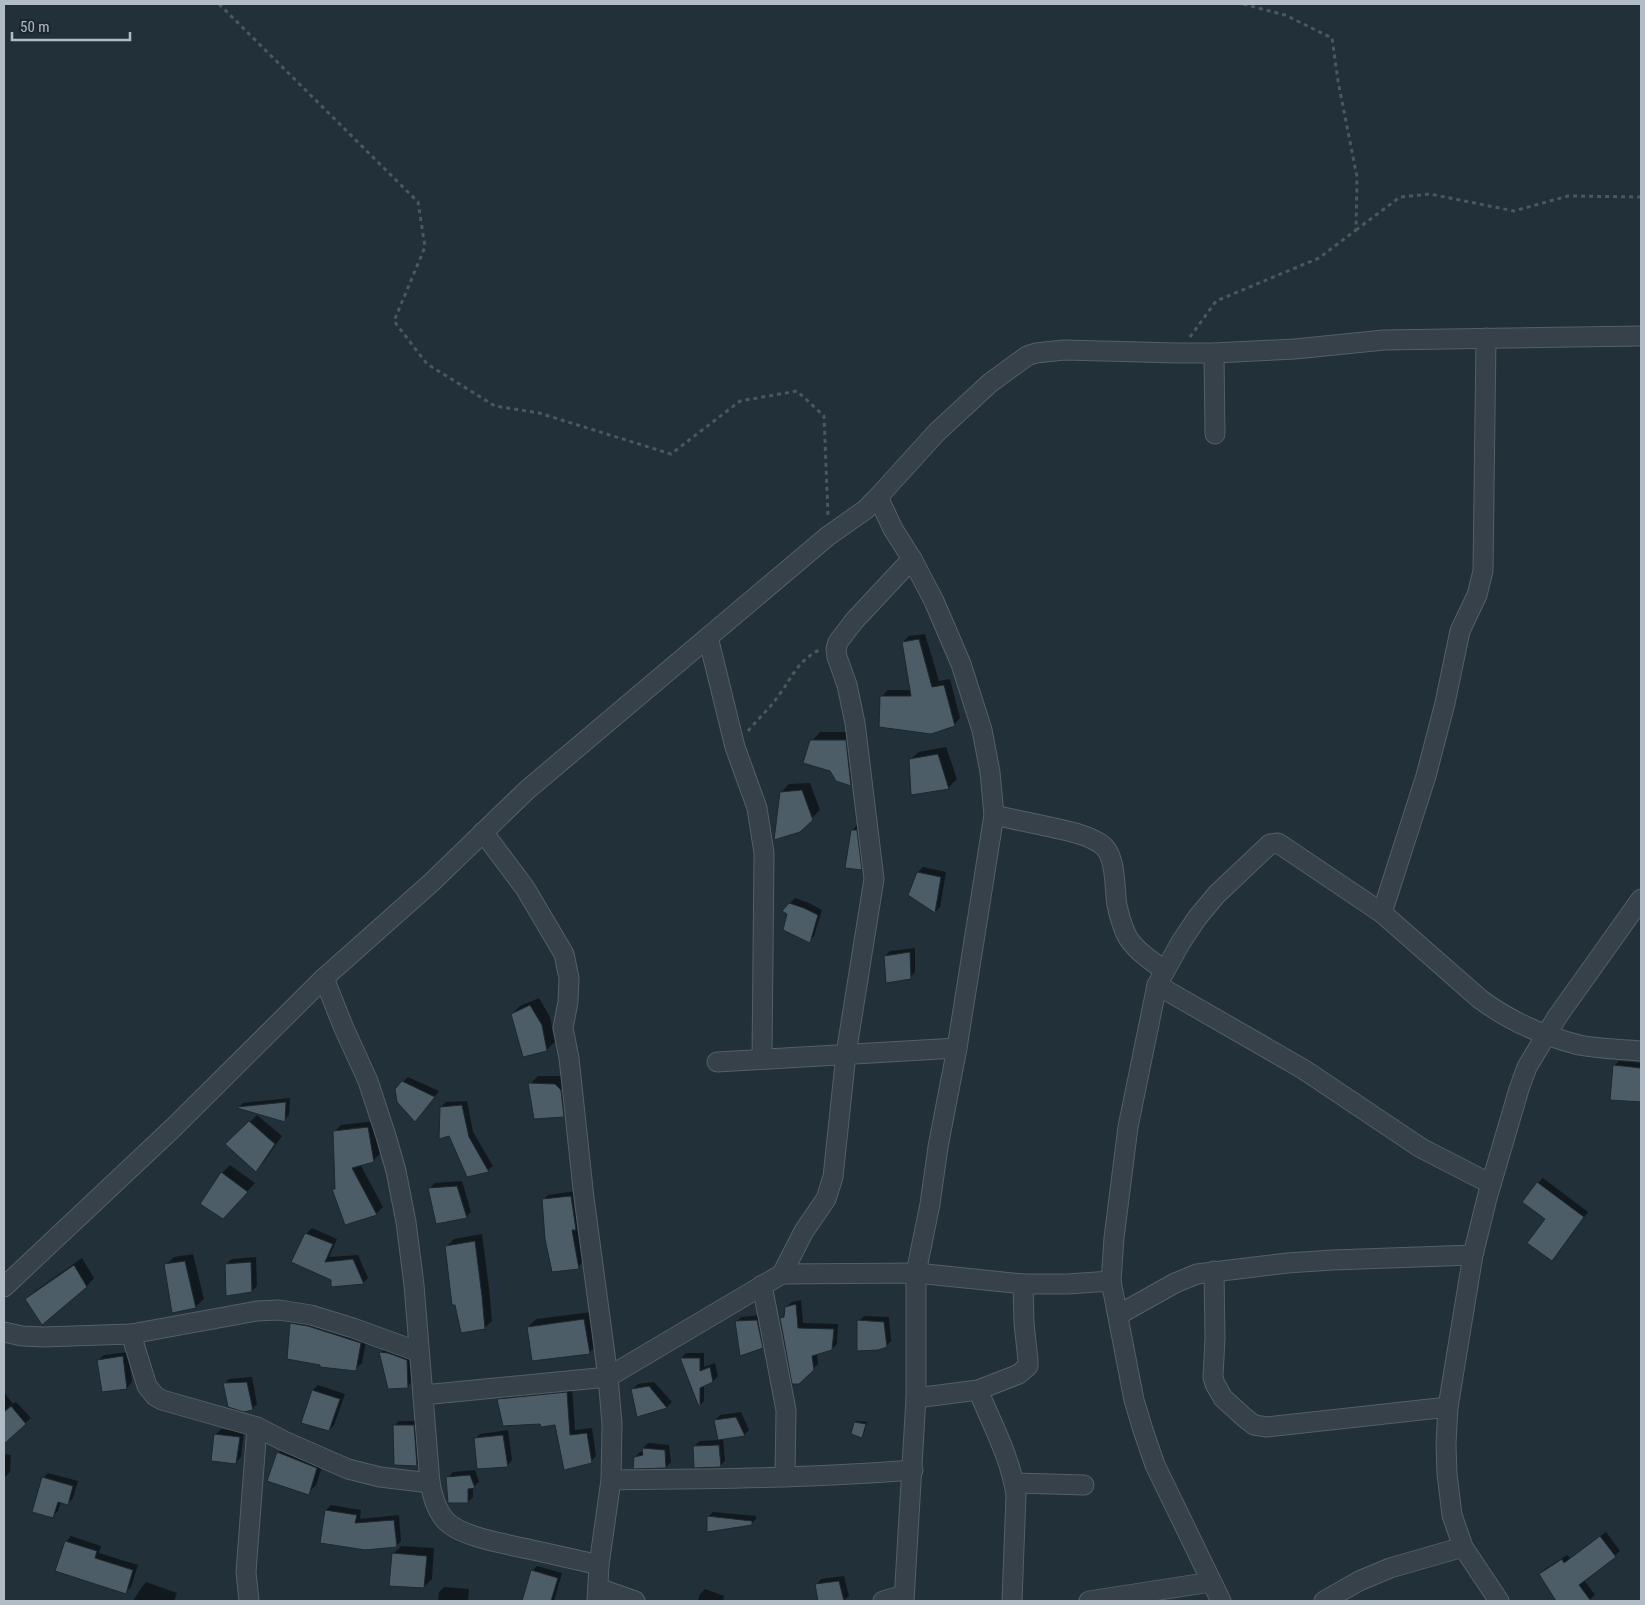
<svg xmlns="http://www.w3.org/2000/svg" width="1645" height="1605" font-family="'Roboto Condensed',sans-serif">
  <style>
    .shadow { fill: #0007 }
    .building { fill: #4d5d68; stroke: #1d2830 }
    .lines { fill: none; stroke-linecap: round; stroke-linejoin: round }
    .minor-casing { stroke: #545f67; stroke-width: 21 }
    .path { stroke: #465b5a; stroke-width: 3; stroke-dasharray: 4 4; stroke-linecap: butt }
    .minor { stroke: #36414a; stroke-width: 19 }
  </style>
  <rect width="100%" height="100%" fill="#223039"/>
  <g class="shadow">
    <polygon points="925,634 939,681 950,679 960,718 954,725 882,696 888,690 912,690 903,642 909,636"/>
    <polygon points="820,732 853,732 859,776 851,784 837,780 812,741"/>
    <polygon points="946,747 957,779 949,787 912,794 910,760 919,752"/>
    <polygon points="810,783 820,810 799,831 781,792 789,784"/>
    <polygon points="857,825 861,825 866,863 861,868 852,831"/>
    <polygon points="923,867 946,872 940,907 935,912 918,872"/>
    <polygon points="795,898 809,903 822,910 814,936 809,941 790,903"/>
    <polygon points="915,948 915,972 910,978 885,956 890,951"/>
    <polygon points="539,998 550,1017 555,1042 546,1050 512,1014 520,1006"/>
    <polygon points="1619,1061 1641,1063 1640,1100 1614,1066"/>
    <polygon points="538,1076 564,1076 572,1108 563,1116 530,1084"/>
    <polygon points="408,1077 439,1091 420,1116 396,1089"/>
    <polygon points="290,1098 289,1115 284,1120 239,1107 243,1103"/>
    <polygon points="467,1101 473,1132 493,1166 488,1170 468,1176 450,1134 441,1107 446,1102"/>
    <polygon points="257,1115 282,1136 263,1163 256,1170 227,1144"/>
    <polygon points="375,1121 380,1154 373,1161 360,1164 383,1207 376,1214 333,1189 336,1187 334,1132 341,1125"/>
    <polygon points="230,1165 255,1183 231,1209 222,1173"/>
    <polygon points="1543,1178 1588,1212 1557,1254 1538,1183"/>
    <polygon points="462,1181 471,1212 466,1217 430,1188 435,1183"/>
    <polygon points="576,1191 581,1224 577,1227 583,1262 578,1267 543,1200 548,1195"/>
    <polygon points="312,1228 337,1239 329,1257 358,1255 368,1278 363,1283 332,1279 306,1234"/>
    <polygon points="482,1234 489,1288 492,1321 484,1328 446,1247 454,1239"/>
    <polygon points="193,1254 204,1299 195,1307 166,1265 174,1257"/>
    <polygon points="256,1257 257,1286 252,1291 226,1264 232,1259"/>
    <polygon points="82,1258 94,1278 86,1287 27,1299 35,1291"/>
    <polygon points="801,1300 803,1323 838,1324 837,1344 832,1349 817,1353 818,1364 799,1383 781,1318 786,1313 786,1307 792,1302"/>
    <polygon points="592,1312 597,1345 589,1353 528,1327 536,1319"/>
    <polygon points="762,1315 767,1341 762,1347 736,1322 741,1317"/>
    <polygon points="864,1316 889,1317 891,1341 886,1346 859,1321"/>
    <polygon points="298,1317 367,1336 362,1363 355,1369 291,1324"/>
    <polygon points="386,1348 412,1355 412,1382 407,1387 381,1353"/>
    <polygon points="128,1352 132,1382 127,1388 99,1360 104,1355"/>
    <polygon points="686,1353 704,1353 704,1367 715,1363 718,1376 713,1381 704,1385 704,1401 699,1406 681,1358"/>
    <polygon points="252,1377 257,1404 252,1409 224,1384 229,1379"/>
    <polygon points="654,1382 672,1402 667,1407 638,1416 633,1389 638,1384"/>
    <polygon points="318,1385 345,1394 334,1425 329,1430 313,1390"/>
    <polygon points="572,1388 575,1430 592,1428 596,1456 591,1461 556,1424 542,1423 498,1400 503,1394"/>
    <polygon points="4,1392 13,1404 16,1402 31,1418 4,1442"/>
    <polygon points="741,1412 749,1430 744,1435 723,1438 725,1461 720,1466 694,1446 700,1441 720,1440 715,1420 720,1415"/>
    <polygon points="399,1421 419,1421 422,1460 417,1465 394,1426"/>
    <polygon points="857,1421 867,1422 864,1434 861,1436 855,1423"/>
    <polygon points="221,1429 244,1432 241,1457 236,1462 215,1435"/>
    <polygon points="508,1430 512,1460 507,1466 475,1439 480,1434"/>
    <polygon points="648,1443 669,1445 671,1462 666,1467 635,1457 640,1452 644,1451 643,1448"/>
    <polygon points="286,1445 324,1460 316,1485 308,1493 278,1453"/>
    <polygon points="4,1454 11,1455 10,1472 5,1477"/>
    <polygon points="475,1470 479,1482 473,1487 473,1497 468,1502 448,1478 453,1472"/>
    <polygon points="48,1473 78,1481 73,1498 68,1503 61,1501 58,1511 53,1516 43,1478"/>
    <polygon points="331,1505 361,1510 360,1519 399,1515 401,1541 396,1546 326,1510"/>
    <polygon points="713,1512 756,1516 756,1519 751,1524 708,1517"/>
    <polygon points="1606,1532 1620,1551 1584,1580 1595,1595 1588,1601 1557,1601 1540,1574 1545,1569 1567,1555 1570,1558"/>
    <polygon points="71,1536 101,1546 99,1553 138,1565 131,1587 125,1593 66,1542"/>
    <polygon points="401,1546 434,1548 432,1579 424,1587 393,1554"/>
    <polygon points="537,1566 562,1573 554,1601 524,1600 532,1571"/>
    <polygon points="844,1576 849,1596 843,1601 819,1601 816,1585 821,1579"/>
    <polygon points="146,1582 177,1593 174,1601 133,1601 141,1588"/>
    <polygon points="444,1587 469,1589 468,1601 438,1601 439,1592"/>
    <polygon points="705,1589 724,1596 723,1601 698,1601 700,1594"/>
  </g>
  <g class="building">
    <polygon points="919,639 932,687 944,685 955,726 931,734 879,727 880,696 911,696 902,642"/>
    <polygon points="810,740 846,740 851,786 836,781 830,771 803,763"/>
    <polygon points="938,754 949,789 911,795 909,759"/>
    <polygon points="802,790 813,820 800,832 774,840 780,792"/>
    <polygon points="851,830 857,830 862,870 845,868"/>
    <polygon points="917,872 941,877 935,913 908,895"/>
    <polygon points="789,903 804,908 818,915 810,943 783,930 787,914 782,911"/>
    <polygon points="910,952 911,979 886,983 884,956"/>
    <polygon points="530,1005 542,1025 547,1051 523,1057 511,1014"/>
    <polygon points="1613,1065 1641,1068 1641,1102 1610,1100"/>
    <polygon points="402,1081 435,1097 415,1122 397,1102 395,1089"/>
    <polygon points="528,1083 555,1084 561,1090 564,1117 534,1119"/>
    <polygon points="286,1102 285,1122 237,1108 237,1107"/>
    <polygon points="462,1105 469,1137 489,1172 467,1177 449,1136 439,1139 440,1107"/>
    <polygon points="249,1121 275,1144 256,1172 225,1144"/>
    <polygon points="368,1127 374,1162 352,1168 377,1215 345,1225 332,1189 335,1189 333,1131"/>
    <polygon points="221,1172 248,1192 223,1219 200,1204"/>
    <polygon points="1537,1182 1584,1217 1552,1261 1527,1243 1545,1219 1522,1202"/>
    <polygon points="457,1186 467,1218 436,1224 428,1188"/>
    <polygon points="571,1196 576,1230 572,1230 579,1269 552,1272 545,1239 542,1199"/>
    <polygon points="305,1233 333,1244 325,1262 353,1259 364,1284 331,1287 331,1280 291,1262"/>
    <polygon points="475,1241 482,1296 485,1329 461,1333 455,1305 452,1305 445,1246"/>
    <polygon points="185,1261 196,1308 172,1313 164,1264"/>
    <polygon points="251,1262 252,1292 226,1296 225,1264"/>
    <polygon points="74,1265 87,1287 42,1325 25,1299"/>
    <polygon points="796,1304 798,1328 834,1329 832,1350 812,1356 814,1370 799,1384 792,1384 780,1318 784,1317 785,1307"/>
    <polygon points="584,1319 590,1354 532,1361 527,1327"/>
    <polygon points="757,1320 763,1348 740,1356 735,1321"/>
    <polygon points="857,1320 884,1322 887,1347 878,1350 857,1351"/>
    <polygon points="290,1323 308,1326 361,1343 356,1371 320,1367 320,1365 287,1359"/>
    <polygon points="379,1352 388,1353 407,1360 408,1388 388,1389"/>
    <polygon points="123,1356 127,1389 102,1392 97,1360"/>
    <polygon points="680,1358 700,1358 700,1371 710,1367 713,1382 700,1388 700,1407 699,1407"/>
    <polygon points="247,1382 253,1410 244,1412 228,1407 223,1383"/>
    <polygon points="649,1386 667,1408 637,1417 631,1389"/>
    <polygon points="312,1390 340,1399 329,1431 301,1423"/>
    <polygon points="567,1392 570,1435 587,1433 592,1463 564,1470 555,1425 541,1427 540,1424 503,1426 497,1399"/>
    <polygon points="11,1406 26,1424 4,1444 4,1412"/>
    <polygon points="736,1417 745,1436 718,1440 714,1420"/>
    <polygon points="854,1422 866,1424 862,1438 851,1434"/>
    <polygon points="393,1425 414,1425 417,1466 394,1465"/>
    <polygon points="214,1434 240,1437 236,1464 211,1461"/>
    <polygon points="503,1435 508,1467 477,1469 474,1438"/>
    <polygon points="719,1445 721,1467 694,1468 693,1446"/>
    <polygon points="642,1448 665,1450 666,1468 633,1469 634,1457 643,1455"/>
    <polygon points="277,1452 317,1468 309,1495 267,1481"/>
    <polygon points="470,1475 475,1488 468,1489 468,1503 448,1503 446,1477"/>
    <polygon points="42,1477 73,1486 68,1505 58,1502 53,1518 32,1512"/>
    <polygon points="325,1510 357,1515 355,1523 394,1520 397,1547 365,1550 320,1543"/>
    <polygon points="707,1516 752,1521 752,1525 707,1532"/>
    <polygon points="1600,1536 1616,1557 1579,1585 1591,1601 1556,1601 1539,1574 1562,1559 1564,1563"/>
    <polygon points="65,1541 97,1551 95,1558 133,1570 126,1594 55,1571"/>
    <polygon points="392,1553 427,1556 424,1588 389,1586"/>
    <polygon points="531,1570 558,1578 551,1601 522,1601"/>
    <polygon points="839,1581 844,1601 818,1601 815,1584"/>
  </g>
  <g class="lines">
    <g class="minor-casing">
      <g id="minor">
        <polyline points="1214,353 1215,434"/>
        <polyline points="708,637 735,747 757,808 764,853 762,1059"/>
        <path d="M994 815C1013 819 1031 823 1050 827 1067 831 1086 834 1101 844 1117 855 1114 888 1117 905 1119 915 1122 925 1126 934 1133 949 1152 961 1165 971"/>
        <polyline points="483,832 525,888 564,954 569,978 568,1002 563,1028 569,1058 584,1198 608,1377 612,1424 611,1480 599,1565 597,1601"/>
        <polyline points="1382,913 1426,776 1445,703 1460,631 1477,595 1483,571 1486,338"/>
        <path d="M324 978 343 1026 368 1081 386 1136 396 1171 406 1222 414 1285 430 1483C433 1497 436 1510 446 1521 461 1537 507 1544 528 1549 552 1554 576 1560 599 1565"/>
        <polyline points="1157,985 1303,1069 1421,1148 1491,1184"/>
        <polyline points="717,1062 957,1048"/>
        <polyline points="1214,1271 1215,1338 1213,1377 1215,1384 1223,1398 1245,1418 1254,1425 1267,1427 1448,1407"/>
        <polyline points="782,1274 916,1273 1023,1284 1067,1284 1111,1281"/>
        <polyline points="762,1285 786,1410 785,1476"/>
        <polyline points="4,1287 173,1128 324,978 432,882 527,790 828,536 865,510 878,497"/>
        <polyline points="1118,1315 1175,1283 1197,1274 1287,1263 1333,1260 1473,1255"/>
        <polyline points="4,1332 22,1336 43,1337 131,1334 257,1311 279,1310 311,1315 353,1328 419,1352"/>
        <polyline points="131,1334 147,1386 155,1396 162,1400 257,1427 284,1441 348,1469 380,1477 430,1483"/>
        <path d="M978 1390C992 1424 1011 1459 1016 1495L1012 1601"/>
        <polyline points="423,1395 608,1377 782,1274 804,1231 826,1199 833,1177 846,1054 874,879 855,723 847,685 837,657 836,649 838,642 854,621 912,559"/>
        <polyline points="916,1398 978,1390 1019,1374 1028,1366 1028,1360 1024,1323 1023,1284"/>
        <path d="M611 1480C712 1479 813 1478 913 1470"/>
        <polyline points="1014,1483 1084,1485"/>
        <polyline points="598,1588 635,1601"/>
        <polyline points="249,1601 246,1572 257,1427"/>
        <polyline points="883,1601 904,1595"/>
        <polyline points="904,1601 916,1398 916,1273 930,1204 938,1147 957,1048 994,815 990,772 982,730 961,664 934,601 912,559 893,529 878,497 937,432 990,383 1016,364 1027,356 1036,353 1064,350 1178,353 1214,353 1295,349 1384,340 1641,336"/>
        <polyline points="1089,1601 1211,1582"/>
        <path d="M1221 1601 1155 1465 1143 1430 1134 1400 1111 1281 1114 1238 1128 1127 1157 985 1181 942 1197 918 1217 894 1270 844 1278 843 1382 913 1480 999C1508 1020 1544 1036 1579 1045 1599 1049 1621 1049 1641 1051"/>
        <polyline points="1324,1601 1359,1581 1390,1568 1463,1547"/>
        <polyline points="1499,1601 1463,1547 1452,1515 1447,1474 1446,1444 1448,1407 1473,1255 1487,1198 1519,1089 1527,1067 1557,1017 1641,899"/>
      </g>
    </g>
    <g class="path">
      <polyline points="219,4 418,202 425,247 394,321 427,364 495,406 539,413 671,454 740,401 797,391 824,416 828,516"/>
      <polyline points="1356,230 1400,197 1430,194 1514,211 1568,196 1641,197"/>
      <polyline points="1190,337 1216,301 1319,258 1356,230 1357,177 1338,81 1332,38 1285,15 1243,4"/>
      <path d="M748 731C758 719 770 708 779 695 793 676 798 660 821 649"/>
    </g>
    <use href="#minor" class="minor"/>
  </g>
  <rect width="1645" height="1605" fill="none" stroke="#b1bcc6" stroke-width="10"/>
  <path d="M12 32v8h118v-8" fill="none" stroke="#b1bcc6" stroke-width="2.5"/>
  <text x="20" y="32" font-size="15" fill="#b1bcc6" stroke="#1b262e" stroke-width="4" paint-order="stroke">50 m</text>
</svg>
